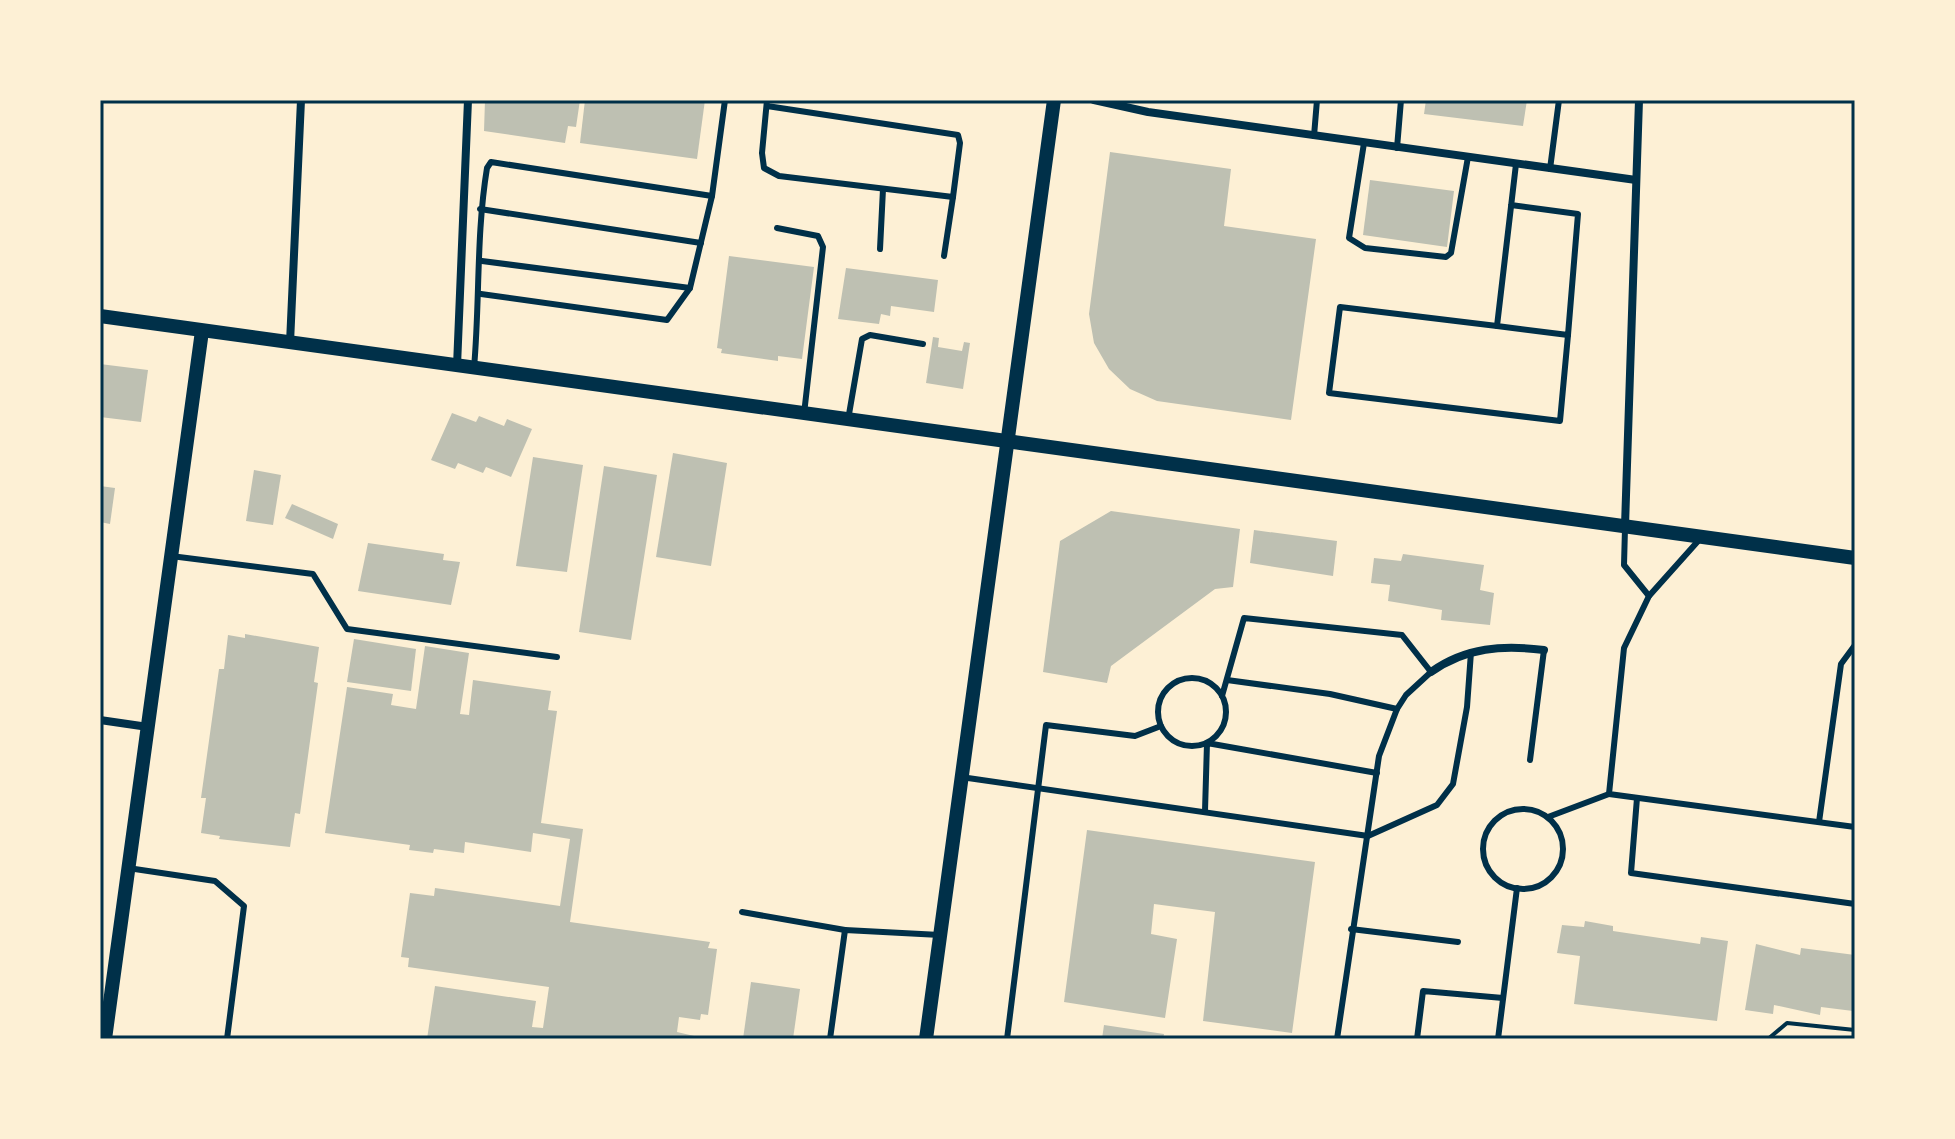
<svg xmlns="http://www.w3.org/2000/svg" width="1955" height="1139" font-family="Ubuntu,sans-serif">
  <style>
    .building { fill: #bec0b2 }
    .lines { fill: none; stroke-linecap: round; stroke-linejoin: round }
    .path { stroke: #003049; stroke-width: 4 }
    .service { stroke: #003049; stroke-width: 6 }
    .minor { stroke: #003049; stroke-width: 8 }
    .tertiary { stroke: #003049; stroke-width: 14 }
    .neatline { fill: none; stroke: #003049; stroke-width: 3 }
  </style>
  <rect width="100%" height="100%" fill="#fdf0d5"/>
  <g class="building">
    <polygon points="485,100 580,100 576,127 568,126 565,143 484,131"/>
    <polygon points="585,100 705,100 697,159 580,143"/>
    <polygon points="1426,100 1527,100 1523,126 1424,114"/>
    <polygon points="1110,152 1231,169 1224,226 1316,239 1291,420 1157,401 1130,389 1109,369 1094,343 1089,314"/>
    <polygon points="1370,180 1454,191 1447,247 1363,235"/>
    <polygon points="729,256 814,267 802,359 778,356 778,361 721,353 722,349 717,348"/>
    <polygon points="846,268 938,280 934,312 891,306 890,316 881,314 879,324 838,319"/>
    <polygon points="933,337 939,338 938,347 962,351 964,342 970,343 963,389 926,383"/>
    <polygon points="100,364 148,370 141,422 100,417"/>
    <polygon points="452,413 476,422 479,416 504,426 507,419 532,429 511,477 486,467 483,473 458,463 455,469 431,460"/>
    <polygon points="673,453 727,463 711,566 656,557"/>
    <polygon points="533,457 583,465 567,572 516,566"/>
    <polygon points="604,466 657,475 631,640 579,632"/>
    <polygon points="254,470 281,475 273,525 246,521"/>
    <polygon points="100,486 115,488 110,524 100,522"/>
    <polygon points="292,504 338,524 333,539 285,518"/>
    <polygon points="1111,511 1240,529 1233,587 1215,589 1111,666 1107,683 1043,672 1060,541"/>
    <polygon points="1254,530 1337,541 1333,576 1250,563"/>
    <polygon points="368,543 444,554 443,560 460,562 451,605 358,591"/>
    <polygon points="1403,554 1484,565 1480,590 1494,593 1490,625 1441,620 1442,610 1388,601 1390,585 1371,583 1374,558 1401,561"/>
    <polygon points="245,634 319,647 314,682 318,683 300,814 295,813 290,847 219,839 220,836 201,833 206,798 201,798 219,669 224,669 228,635 245,638"/>
    <polygon points="354,639 416,649 411,691 347,682"/>
    <polygon points="425,646 469,653 460,714 469,715 473,680 551,691 548,710 557,711 541,823 583,829 570,922 710,942 708,948 717,949 708,1015 701,1014 700,1020 679,1017 677,1032 707,1039 427,1039 435,986 536,1001 532,1027 543,1028 549,987 408,967 409,958 401,957 410,893 434,896 435,888 560,906 570,839 533,833 531,852 465,842 464,853 434,849 433,853 409,850 410,845 325,833 347,687 393,694 391,705 416,709"/>
    <polygon points="1087,830 1315,862 1292,1033 1203,1021 1215,912 1154,904 1151,934 1177,939 1165,1018 1064,1002"/>
    <polygon points="1585,921 1613,926 1613,931 1700,944 1701,937 1728,941 1717,1021 1574,1004 1580,956 1557,953 1562,925 1584,927"/>
    <polygon points="1756,944 1800,955 1801,948 1855,955 1853,1011 1821,1007 1820,1015 1774,1005 1773,1014 1745,1010"/>
    <polygon points="751,982 800,989 793,1039 743,1039"/>
    <polygon points="1104,1025 1164,1034 1163,1039 1102,1039"/>
  </g>
  <g class="lines">
    <polyline class="path" points="1768,1039 1787,1023 1855,1030"/>
    <g class="service">
      <polyline points="767,106 958,135 960,143 953,197 779,176 764,168 762,153 767,100"/>
      <polyline points="1314,136 1317,100"/>
      <polyline points="1364,143 1349,238 1365,248 1446,257 1451,253 1468,157"/>
      <polyline points="1397,148 1401,100"/>
      <polyline points="1550,169 1559,100"/>
      <polyline points="1511,205 1578,214 1568,335 1497,326 1516,164"/>
      <polyline points="480,209 701,243"/>
      <polyline points="777,228 818,236 823,247 804,414"/>
      <polyline points="880,249 883,189"/>
      <polyline points="944,256 953,197"/>
      <polyline points="482,261 690,288"/>
      <polyline points="481,294 667,320 690,288 712,196 725,100"/>
      <polyline points="1497,326 1340,307 1329,393 1560,421 1568,335"/>
      <path d="M474 368C480 300 476 235 487 168L491 162 712 196"/>
      <polyline points="848,420 862,339 870,335 923,344"/>
      <polyline points="1625,528 1624,565 1649,596"/>
      <polyline points="1699,540 1649,596 1624,648 1609,794 1855,827"/>
      <polyline points="171,556 313,574 347,629 557,657"/>
      <circle cx="1192" cy="712" r="34"/>
      <polyline points="1227,680 1330,694 1397,709"/>
      <polyline points="1222,696 1244,618 1402,635 1431,672 1406,695 1397,709 1379,756 1337,1039"/>
      <polyline points="1530,760 1544,650"/>
      <polyline points="961,777 1368,836 1437,805 1453,784 1467,707 1471,652"/>
      <polyline points="1637,798 1631,873 1855,904"/>
      <circle cx="1523" cy="849" r="40"/>
      <polyline points="1205,811 1207,743 1377,773"/>
      <polyline points="1548,817 1609,794"/>
      <polyline points="1819,822 1841,664 1855,645"/>
      <polyline points="128,868 215,881 244,906 227,1039"/>
      <polyline points="742,912 845,930"/>
      <polyline points="1351,929 1458,942"/>
      <polyline points="830,1039 845,930 940,935"/>
      <polyline points="1007,1039 1046,725 1135,736 1161,726"/>
      <polyline points="1417,1039 1423,991 1503,998"/>
      <polyline points="1498,1039 1517,888"/>
    </g>
    <g class="minor">
      <polyline points="1094,100 1148,112 1636,180"/>
      <polyline points="290,343 301,100"/>
      <polyline points="457,366 468,100"/>
      <polyline points="1625,526 1639,100"/>
      <path d="M1431 672C1466 647 1503 645 1544 650"/>
      <polyline points="100,720 148,727"/>
    </g>
    <g class="tertiary">
      <polyline points="100,316 1855,558"/>
      <polyline points="105,1039 202,331"/>
      <polyline points="926,1039 1054,100"/>
    </g>
  </g>
  <rect width="1955" height="1139" fill="none" stroke="#fdf0d5" stroke-width="204"/>
  <rect x="102" y="102" width="1751" height="935" class="neatline"/>
</svg>
